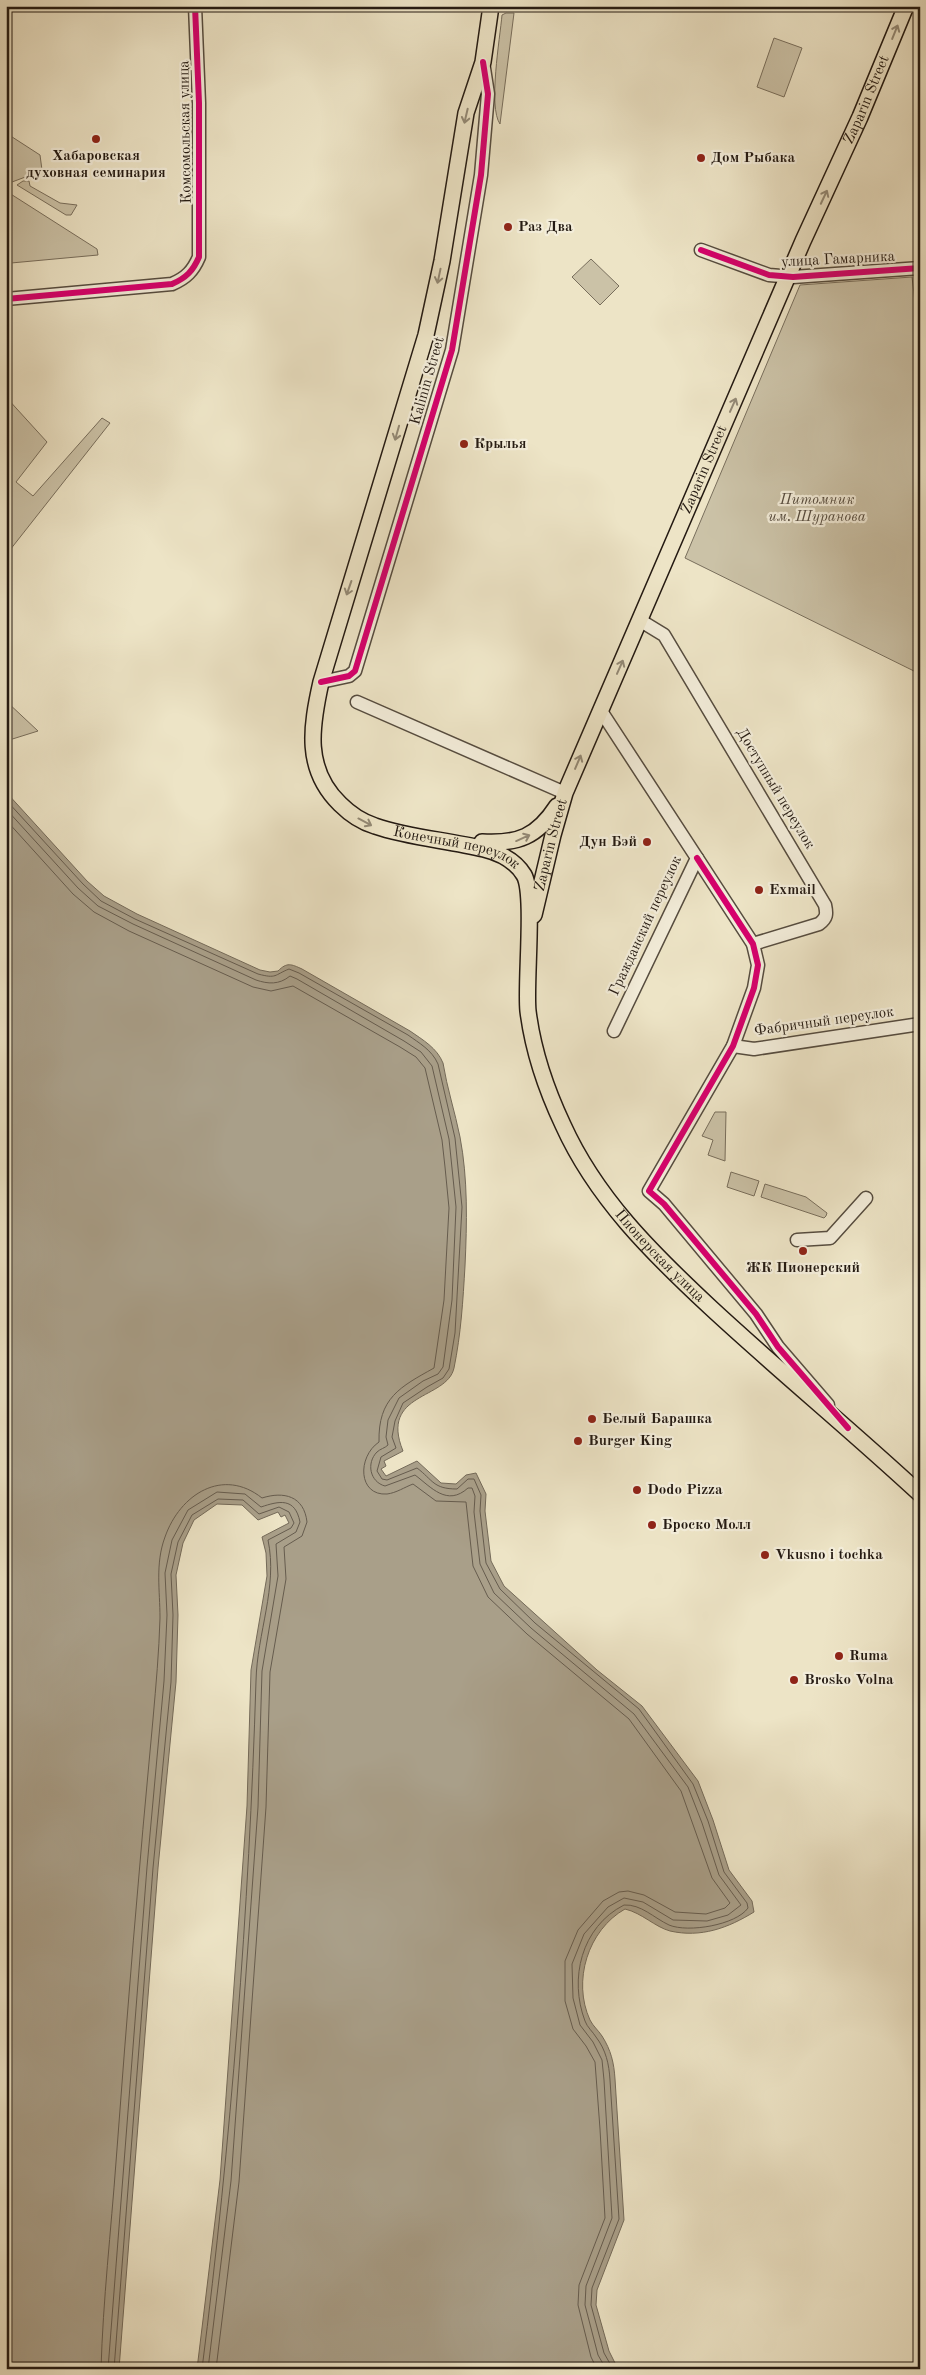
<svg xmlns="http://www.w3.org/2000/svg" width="926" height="2375" font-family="'Old Standard TT',serif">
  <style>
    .green { fill: #cbc2a7; stroke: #786e5c }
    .water { fill: #a99f89; stroke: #746a59 }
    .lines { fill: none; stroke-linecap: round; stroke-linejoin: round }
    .shore { stroke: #665c4e; stroke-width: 1 }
    .minor-casing { stroke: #564c3f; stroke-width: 15 }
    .major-casing { stroke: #241a12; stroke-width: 18 }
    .minor { stroke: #f3edda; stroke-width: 12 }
    .major { stroke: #ede4c6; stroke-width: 15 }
    .cycleway-casing { stroke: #f3edda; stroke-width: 9 }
    .cycleway { stroke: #d6006c; stroke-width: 6 }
    .oneway { stroke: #938975 }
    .poi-dot { fill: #8f2418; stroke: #f3edda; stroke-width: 2 }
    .labels { text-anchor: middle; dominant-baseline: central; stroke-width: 4.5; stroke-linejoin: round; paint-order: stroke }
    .street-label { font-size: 15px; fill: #241a12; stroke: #f3edda }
    .poi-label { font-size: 15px; font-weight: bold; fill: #241a12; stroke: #f3edda; text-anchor: start }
    .park-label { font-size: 15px; font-style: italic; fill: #564c3f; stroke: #f3edda }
  </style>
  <rect width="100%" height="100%" fill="#ede4c6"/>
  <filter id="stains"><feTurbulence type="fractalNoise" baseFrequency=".004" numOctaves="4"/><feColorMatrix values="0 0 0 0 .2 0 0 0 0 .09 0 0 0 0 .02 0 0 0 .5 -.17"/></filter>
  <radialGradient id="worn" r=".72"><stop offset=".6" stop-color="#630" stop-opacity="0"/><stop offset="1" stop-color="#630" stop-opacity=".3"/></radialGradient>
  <g class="green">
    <path d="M506 13H514L500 124C488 107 500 38 502 15Z"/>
    <polygon points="774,38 802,48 784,97 757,87"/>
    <polygon points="6,133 40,155 42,170 28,172 28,176 12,182 6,178"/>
    <polygon points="23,181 29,181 30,186 60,203 77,205 71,215 66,215 17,185"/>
    <polygon points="6,191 97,249 98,255 11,263 6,229"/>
    <polygon points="591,259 619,286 600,305 572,277"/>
    <polygon points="912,277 920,344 920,674 685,558 800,285"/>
    <polygon points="6,397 47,442 16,482 33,496 102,418 110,423 6,555"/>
    <polygon points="6,701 38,731 6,741"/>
    <polygon points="715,1112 726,1112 725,1161 708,1155 713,1140 702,1136"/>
    <polygon points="731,1172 759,1181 754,1196 727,1187"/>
    <polygon points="765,1184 806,1197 827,1213 826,1216 824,1218 761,1197"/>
  </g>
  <path class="water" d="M6 792 87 881 104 896 137 914 260 970 270 972 278 971C287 962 291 964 302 969L410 1031C423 1040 437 1048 443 1063 447 1088 455 1112 460 1137 468 1179 467 1223 465 1266 463 1300 461 1334 454 1368 447 1400 379 1392 403 1451L384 1461 386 1466 381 1469 386 1476 417 1461 441 1483 456 1484 466 1475 476 1473 486 1494 485 1511 491 1561 504 1586 597 1670 642 1706 698 1781 713 1820 729 1870 752 1901 754 1912C728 1928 701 1938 670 1931 655 1927 642 1913 625 1909 588 1930 572 1981 590 2020 593 2026 598 2030 602 2036 611 2050 614 2063 615 2079L624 2220 597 2290 596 2305 609 2351 618 2369H197L220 2180 247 1806 251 1670 267 1576 266 1553 262 1537 289 1523 285 1515 281 1517 278 1512 258 1520 242 1505 217 1504 194 1520 183 1543 176 1575 178 1615 176 1682 158 1868 119 2369H6Z"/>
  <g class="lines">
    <g class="shore">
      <path d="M6 800 83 884 101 901 135 919 258 974C277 979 274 975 289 969L299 973 408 1035C419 1043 432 1050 438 1064L455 1138 462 1207 455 1333 449 1369 443 1378 427 1387 403 1403 395 1421 392 1437 396 1448 381 1457 377 1471 382 1479 387 1480 417 1468C433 1480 433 1489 457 1489L468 1479H474L481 1495 480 1511 486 1563 500 1589 535 1623 639 1709 693 1784 708 1821 724 1872 747 1903 748 1908C736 1925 688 1933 669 1925 654 1918 641 1904 624 1905 581 1927 569 1979 585 2021 587 2027 593 2032 596 2037 606 2050 609 2064 610 2080L619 2219 592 2288 591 2305 604 2353 613 2369"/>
      <path d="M6 809 78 888 98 906 133 924 256 980C268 984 279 985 290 976L297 979 404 1041 421 1052 432 1066 449 1139 456 1207 452 1300 443 1367 438 1374 423 1381 399 1398 388 1420 386 1437 388 1445C385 1448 380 1449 377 1452 366 1463 370 1482 385 1486L415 1475C431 1487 447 1507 468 1488H472L475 1496 474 1512 480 1564 494 1593 531 1628 634 1714 688 1787 702 1823 719 1875 741 1905 728 1915 707 1921 673 1920 643 1902 624 1898 608 1907 584 1934 572 1964 573 1998 580 2025 593 2042 602 2060 604 2080 612 2218 586 2286 585 2305 598 2355 606 2369"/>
      <path d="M6 820 73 894 94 912 129 931 253 987 271 991 293 986 400 1047 416 1057 425 1068 442 1140 445 1167 449 1208 444 1300 434 1368C400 1387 378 1398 379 1442 357 1457 358 1496 387 1494 396 1493 405 1487 413 1484L436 1501 466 1502 473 1566 488 1597 527 1634 629 1719 681 1791 712 1878 730 1903 725 1908 706 1914 675 1912 644 1895 628 1891 619 1892 603 1901 578 1930 565 1961V2001L573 2029 586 2046 595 2062 600 2129 605 2218 579 2285 578 2305 591 2357 597 2369"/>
      <path d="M101 2369C103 2300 111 2231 116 2162 127 2014 139 1866 153 1719 156 1685 159 1652 160 1618 160 1590 155 1564 165 1537 180 1494 223 1467 262 1498 284 1491 304 1496 307 1522L302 1536 284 1547 286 1579 270 1672 266 1807 239 2182 216 2369"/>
      <path d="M108 2369 147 1867 164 1681 167 1615 165 1573 172 1540 188 1510 217 1492 245 1494 261 1507C279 1501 295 1497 300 1522L296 1532 276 1544 278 1576 262 1671 258 1807 231 2181 208 2369"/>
      <path d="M114 2369 153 1868 171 1682 173 1615 171 1574 178 1542 192 1515 218 1499 243 1500 259 1514 279 1507 289 1512 294 1523 291 1528 268 1540C278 1587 257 1633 256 1681 249 1911 231 2141 202 2369"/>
    </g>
    <g class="minor-casing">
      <g id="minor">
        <polyline points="701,250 769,275 793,277 920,268"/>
        <path d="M6 299 172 284C186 278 193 271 199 257V103L195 6"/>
        <path d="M641 621 664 635 825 905C827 914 827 918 819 924L753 944"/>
        <polyline points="321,682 349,676 355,671 452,350 481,175 488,94 483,62"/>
        <polyline points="357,702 565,793"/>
        <polyline points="601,711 697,858 614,1031"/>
        <polyline points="697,858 753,944 758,965 754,988 733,1046 649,1191 664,1204 756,1314 778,1347 828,1405"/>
        <polyline points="733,1046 754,1049 920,1024"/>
        <polyline points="797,1240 830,1238 866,1198"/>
      </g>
    </g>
    <g class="major-casing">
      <g id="major">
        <path id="s1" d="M491 6 483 62 466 113 442 261 426 335 321 682C311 727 304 769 340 804 349 813 362 822 375 826 410 838 448 840 484 849 500 853 515 860 524 875 535 894 525 983 528 1011 533 1051 546 1089 563 1125 596 1198 652 1253 710 1307 779 1371 851 1430 920 1494"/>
        <path d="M482 842C518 844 537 837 557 806"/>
        <path id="s2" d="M534 915 553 835 565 793 803 241 860 117 906 6"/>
      </g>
    </g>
    <use href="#minor" class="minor"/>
    <use href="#major" class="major"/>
    <g class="cycleway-casing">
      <g id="cycleway">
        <polyline points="701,250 769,275 793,277 920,268"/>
        <path d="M6 299 172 284C186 278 193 271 199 257V103L195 6"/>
        <polyline points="321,682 349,676 355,671 452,350 481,175 488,94 483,62"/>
        <polyline points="697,858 753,944 758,965 754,988 733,1046 649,1191 664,1204 756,1314 778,1347 848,1428"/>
      </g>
    </g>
    <use href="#cycleway" class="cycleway"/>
  </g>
  <defs><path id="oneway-shaft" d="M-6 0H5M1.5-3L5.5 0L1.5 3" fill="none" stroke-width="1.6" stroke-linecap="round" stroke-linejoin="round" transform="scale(1.25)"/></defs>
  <g class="oneway">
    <use href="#oneway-shaft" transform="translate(895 32) rotate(-68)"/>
    <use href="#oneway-shaft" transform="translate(466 116) rotate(103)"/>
    <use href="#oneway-shaft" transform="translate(824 197) rotate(-65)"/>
    <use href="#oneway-shaft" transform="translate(439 276) rotate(102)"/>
    <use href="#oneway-shaft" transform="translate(733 405) rotate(-66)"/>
    <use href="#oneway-shaft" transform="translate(397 433) rotate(106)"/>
    <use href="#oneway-shaft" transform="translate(349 588) rotate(109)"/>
    <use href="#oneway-shaft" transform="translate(620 667) rotate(-66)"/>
    <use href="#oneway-shaft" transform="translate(578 762) rotate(-67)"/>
    <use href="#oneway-shaft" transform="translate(365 822) rotate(28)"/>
    <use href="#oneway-shaft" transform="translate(523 838) rotate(-24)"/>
  </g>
  <g class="poi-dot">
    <circle cx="96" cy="139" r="5"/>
    <circle cx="701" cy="158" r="5"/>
    <circle cx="508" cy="227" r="5"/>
    <circle cx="464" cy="444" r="5"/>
    <circle cx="647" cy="842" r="5"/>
    <circle cx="759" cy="890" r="5"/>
    <circle cx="803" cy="1251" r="5"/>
    <circle cx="592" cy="1419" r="5"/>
    <circle cx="578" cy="1441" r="5"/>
    <circle cx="637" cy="1490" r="5"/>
    <circle cx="652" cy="1525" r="5"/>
    <circle cx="765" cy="1555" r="5"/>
    <circle cx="839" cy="1656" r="5"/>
    <circle cx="794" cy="1680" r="5"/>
  </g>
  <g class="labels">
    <g class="street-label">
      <text stroke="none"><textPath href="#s2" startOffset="882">Zaparin Street</textPath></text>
      <text transform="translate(186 132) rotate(-91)">Комсомольская улица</text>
      <text transform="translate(838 260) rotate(-3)">улица Гамарника</text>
      <text transform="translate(428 381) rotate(-74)">Kalinin Street</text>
      <text stroke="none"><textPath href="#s2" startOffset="478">Zaparin Street</textPath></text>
      <text transform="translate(775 789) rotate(59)">Доступный переулок</text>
      <text stroke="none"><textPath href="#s2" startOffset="72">Zaparin Street</textPath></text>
      <text stroke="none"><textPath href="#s1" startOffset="955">Конечный переулок</textPath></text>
      <text transform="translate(646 926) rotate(-65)">Гражданский переулок</text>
      <text transform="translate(824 1022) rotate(-8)">Фабричный переулок</text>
      <text stroke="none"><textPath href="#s1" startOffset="1451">Пионерская улица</textPath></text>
    </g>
    <g class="poi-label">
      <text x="96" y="156" text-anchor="middle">Хабаровская<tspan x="96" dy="17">духовная семинария</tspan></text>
      <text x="711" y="158">Дом Рыбака</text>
      <text x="518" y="227">Раз Два</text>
      <text x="474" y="444">Крылья</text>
      <text x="637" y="842" text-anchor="end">Дун Бэй</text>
      <text x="769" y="890">Exmail</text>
      <text x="803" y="1268" text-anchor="middle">ЖК Пионерский</text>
      <text x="602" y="1419">Белый Барашка</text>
      <text x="588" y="1441">Burger King</text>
      <text x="647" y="1490">Dodo Pizza</text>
      <text x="662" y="1525">Броско Молл</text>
      <text x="775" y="1555">Vkusno i tochka</text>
      <text x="849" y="1656">Ruma</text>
      <text x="804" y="1680">Brosko Volna</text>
    </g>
    <g class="park-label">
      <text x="817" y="500">Питомник<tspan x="817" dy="17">им. Шуранова</tspan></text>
    </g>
  </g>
  <rect width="926" height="2375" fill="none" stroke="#ede4c6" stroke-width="25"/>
  <rect x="8" y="8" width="911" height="2360" fill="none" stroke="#241a12" stroke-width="2.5"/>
  <rect x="12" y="12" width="901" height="2350" fill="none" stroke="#241a12"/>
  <rect width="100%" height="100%" filter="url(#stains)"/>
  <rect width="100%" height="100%" fill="url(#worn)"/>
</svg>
